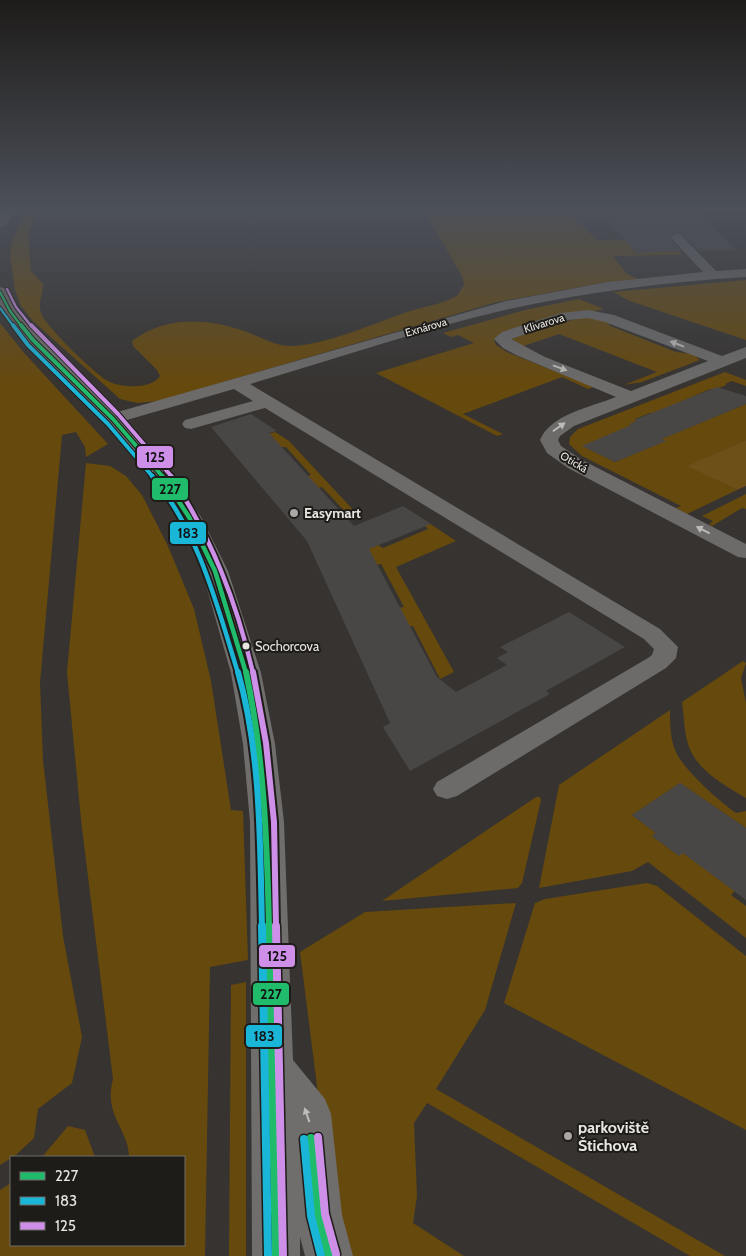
<svg xmlns="http://www.w3.org/2000/svg" width="746" height="1256" font-family="Cabin,sans-serif">
  <style>
    .green { fill: #66490d }
    .forest { fill: #6c5017 }
    .building { fill: #494745 }
    .lines { fill: none; stroke-linecap: round; stroke-linejoin: round }
    .minor { fill: #6c6b6a; fill-rule: evenodd }
    .secondary { fill: #6f6e6c; fill-rule: evenodd }
    .bus-1-far4-casing { stroke: #1e1c19; stroke-width: 4.5 }
    .bus-1-far3-casing { stroke: #1e1c19; stroke-width: 6 }
    .bus-1-far2-casing { stroke: #1e1c19; stroke-width: 8 }
    .bus-1-far1-casing { stroke: #1e1c19; stroke-width: 10 }
    .bus-1-casing { stroke: #1e1c19; stroke-width: 11 }
    .bus-2-far4-casing { stroke: #1e1c19; stroke-width: 4.5 }
    .bus-2-far3-casing { stroke: #1e1c19; stroke-width: 6 }
    .bus-2-far2-casing { stroke: #1e1c19; stroke-width: 8 }
    .bus-2-far1-casing { stroke: #1e1c19; stroke-width: 10 }
    .bus-2-casing { stroke: #1e1c19; stroke-width: 11 }
    .bus-3-far4-casing { stroke: #1e1c19; stroke-width: 4.5 }
    .bus-3-far3-casing { stroke: #1e1c19; stroke-width: 6 }
    .bus-3-far2-casing { stroke: #1e1c19; stroke-width: 8 }
    .bus-3-far1-casing { stroke: #1e1c19; stroke-width: 10 }
    .bus-3-casing { stroke: #1e1c19; stroke-width: 11 }
    .bus-1-far4 { stroke: #20bc6c; stroke-width: 2.5 }
    .bus-1-far3 { stroke: #20bc6c; stroke-width: 4 }
    .bus-1-far2 { stroke: #20bc6c; stroke-width: 4.5 }
    .bus-1-far1 { stroke: #20bc6c; stroke-width: 6 }
    .bus-1 { stroke: #20bc6c; stroke-width: 8 }
    .bus-2-far4 { stroke: #1ab6d8; stroke-width: 2.5 }
    .bus-2-far3 { stroke: #1ab6d8; stroke-width: 4 }
    .bus-2-far2 { stroke: #1ab6d8; stroke-width: 4.5 }
    .bus-2-far1 { stroke: #1ab6d8; stroke-width: 6 }
    .bus-2 { stroke: #1ab6d8; stroke-width: 8 }
    .bus-3-far4 { stroke: #ce8fe9; stroke-width: 2.5 }
    .bus-3-far3 { stroke: #ce8fe9; stroke-width: 4 }
    .bus-3-far2 { stroke: #ce8fe9; stroke-width: 4.5 }
    .bus-3-far1 { stroke: #ce8fe9; stroke-width: 6 }
    .bus-3 { stroke: #ce8fe9; stroke-width: 8 }
    .oneway { fill: #bdbbb8 }
    .oneway2 { fill: #bebcb9 }
    .poi-dot { fill: #aaa7a4; stroke: #1e1c19; stroke-width: 2 }
    .bus-dot { fill: #e9e6e2; stroke: #1e1c19; stroke-width: 2 }
    .labels { text-anchor: middle; dominant-baseline: central; stroke-width: 4; stroke-linejoin: round; paint-order: stroke }
    .far-street-label { font-size: 11px; fill: #e9e6e2; stroke: #1e1c19 }
    .bus-label { font-size: 13px; fill: #e9e6e2; stroke: #1e1c19; text-anchor: start }
    .poi-label { font-size: 14px; font-weight: bold; fill: #e9e6e2; stroke: #1e1c19; text-anchor: start }
    .near-poi-label { font-size: 16px; font-weight: bold; fill: #e9e6e2; stroke: #1e1c19; text-anchor: start }
    .line-badge { stroke: #1e1c19; stroke-width: 2 }
    .pale-badge-label { font-size: 14px; text-anchor: middle; font-weight: bold; fill: #111 }
  </style>
  <rect width="100%" height="100%" fill="#363330"/>
  <g class="green">
    <path d="M26 210H38L28 235 31 271 43 284C43 296 36 305 43 317 51 331 92 371 106 380 118 388 151 390 160 376L157 370 133 346 132 341C166 315 209 318 247 332 261 337 275 346 290 346 323 346 375 323 407 312 423 307 442 304 457 296L464 285 463 278 424 210H746V213L571 215 597 240 668 239 682 255 613 256 627 274 638 279 597 284 497 302 158 401 137 403 120 399 33 321 21 306 15 290 10 256 12 241Z"/>
    <polygon points="746,280 746,340 630,301 613,292"/>
    <polygon points="579,299 604,309 503,332 494,340 496,345 507,352 594,387 588,389 562,377 463,414 503,434 497,436 376,373 474,343 458,335 451,337 443,333 525,310"/>
    <polygon points="585,316 612,323 608,325 676,352 693,354 700,360 642,382 624,385 657,372 559,334 517,348 510,339"/>
    <polygon points="0,323 25,354 108,444 86,457 85,447 76,432 62,435 40,683 43,760 63,936 82,1037 72,1083 38,1109 34,1138 16,1155 0,1165"/>
    <polygon points="725,372 746,380 746,386 732,381 725,384 727,385 713,390 710,389 653,414 650,413 635,419 637,421 630,424 634,427 583,446 615,462 665,441 661,439 746,404 746,440 688,466 737,490 687,514 676,508 681,506 582,456 569,444 570,437 578,429"/>
    <polygon points="275,432 289,441 358,515 351,518 322,487 318,488 307,476 311,475 286,447 229,447"/>
    <path d="M86 463 110 466 126 476 142 495 168 546 194 609 211 681 231 810 243 811 248 960 210 967 205 1256H0V1190L11 1183V1245H184V1157H129C129 1129 103 1116 113 1079L81 820 67 672Z"/>
    <polygon points="746,494 746,509 742,508 712,526 709,524 713,521 702,516"/>
    <polygon points="429,523 456,541 396,567 454,672 440,679 413,626 406,627 397,608 404,607 381,564 375,565 367,549 378,545 383,548 428,529 424,525"/>
    <path d="M743 661 746 663 741 678 746 703V798C725 786 695 769 688 744 684 731 684 715 682 702Z"/>
    <path d="M670 710C670 723 670 739 676 752 684 770 719 801 736 813L746 811V828L680 783 632 815 656 833 652 836 678 855 683 853 735 891 731 895 746 906V938L648 862 632 871 539 888 559 785Z"/>
    <polygon points="536,797 540,797 541,800 522,883 518,888 382,901"/>
    <polygon points="647,883 657,886 746,956 746,1130 504,1003 535,903 545,899"/>
    <polygon points="516,903 485,1010 436,1089 725,1256 690,1256 427,1103 414,1123 417,1196 413,1223 464,1256 349,1256 334,1220 300,952 365,912"/>
    <polygon points="246,982 246,1256 229,1256 231,985"/>
    <polygon points="68,1126 85,1130 95,1157 42,1157"/>
  </g>
  <polygon class="forest" points="746,440 746,486 737,490 687,466"/>
  <g class="building">
    <polygon points="701,216 736,250 699,251 681,233 676,231 668,237 681,251 636,253 606,217"/>
    <polygon points="717,387 746,396 746,404 662,439 666,441 615,462 582,446 631,425 629,424 637,421 634,420"/>
    <polygon points="251,414 277,431 269,433 354,526 403,506 431,524 369,549 437,677 456,692 507,665 497,658 508,652 500,647 569,612 625,647 546,691 550,694 410,771 383,727 390,723 307,541 211,427"/>
    <polygon points="680,783 746,828 746,900 683,853 679,856 652,836 656,833 632,815"/>
  </g>
  <g class="lines">
    <g class="minor">
      <path d="M676 233 680 234 716 271 746 269V277C666 282 587 292 509 309 422 329 336 359 250 384L660 629 678 647 676 658 666 668 457 796 447 799 437 796 433 789 437 782 648 658 652 655 654 649 644 639 265 408 191 429 185 428 182 424 185 420 253 401 234 389 113 424 107 423 104 419 107 415 506 301 608 282 703 272 670 237Z"/>
      <path d="M588 310 614 315 722 356 746 347V358L574 426 560 436 558 440 561 446 582 460 746 544V558L738 557 568 468 547 453 540 440C551 414 591 407 616 397L516 355 503 348 494 339 502 332 561 313ZM588 318 605 322 708 361 631 391 545 357 511 339 568 320Z"/>
    </g>
    <g class="secondary">
      <polygon points="4,210 18,210 5,226 0,227 0,214"/>
      <polygon points="0,287 6,289 17,309 39,336 120,415 169,470 201,517 228,571 261,673 275,744 284,822 293,1060 325,1099 331,1114 342,1215 353,1256 305,1256 300,1237 300,1256 252,1256 250,822 243,744 231,673 202,571 177,517 152,479 106,423 27,344 4,315 0,308"/>
    </g>
    <g class="bus-1-far4-casing">
      <polyline id="bus-1-far4" points="0,292 10,311 22,327"/>
    </g>
    <g class="bus-1-far3-casing">
      <polyline id="bus-1-far3" points="21,325 33,340 113,419 163,477"/>
    </g>
    <g class="bus-1-far2-casing">
      <polyline id="bus-1-far2" points="162,476 189,517 215,571 246,673"/>
    </g>
    <g class="bus-1-far1-casing">
      <path id="bus-1-far1" d="M246 672C264 756 267 841 269 927"/>
    </g>
    <g class="bus-1-casing">
      <g id="bus-1">
        <polyline points="269,926 276,1256"/>
        <polyline points="311,1138 318,1215 329,1256"/>
      </g>
    </g>
    <g class="bus-2-far4-casing">
      <polyline id="bus-2-far4" points="0,308 14,327"/>
    </g>
    <g class="bus-2-far3-casing">
      <polyline id="bus-2-far3" points="13,325 28,345 108,424 153,477"/>
    </g>
    <g class="bus-2-far2-casing">
      <path id="bus-2-far2" d="M152 476C199 532 217 605 238 673"/>
    </g>
    <g class="bus-2-far1-casing">
      <path id="bus-2-far1" d="M238 672C261 753 260 843 262 927"/>
    </g>
    <g class="bus-2-casing">
      <g id="bus-2">
        <polyline points="262,926 268,1256"/>
        <polyline points="304,1139 311,1216 321,1256"/>
      </g>
    </g>
    <g class="bus-3-far4-casing">
      <polyline id="bus-3-far4" points="7,289 16,307 32,327"/>
    </g>
    <g class="bus-3-far3-casing">
      <polyline id="bus-3-far3" points="31,325 118,414 172,477"/>
    </g>
    <g class="bus-3-far2-casing">
      <path id="bus-3-far2" d="M171 476C212 539 236 600 253 673"/>
    </g>
    <g class="bus-3-far1-casing">
      <polyline id="bus-3-far1" points="253,672 266,743 274,822 276,927"/>
    </g>
    <g class="bus-3-casing">
      <g id="bus-3">
        <polyline points="276,926 283,1256"/>
        <polyline points="318,1137 325,1214 336,1254"/>
      </g>
    </g>
    <use href="#bus-1-far4" class="bus-1-far4"/>
    <use href="#bus-1-far3" class="bus-1-far3"/>
    <use href="#bus-1-far2" class="bus-1-far2"/>
    <use href="#bus-1-far1" class="bus-1-far1"/>
    <use href="#bus-1" class="bus-1"/>
    <use href="#bus-2-far4" class="bus-2-far4"/>
    <use href="#bus-2-far3" class="bus-2-far3"/>
    <use href="#bus-2-far2" class="bus-2-far2"/>
    <use href="#bus-2-far1" class="bus-2-far1"/>
    <use href="#bus-2" class="bus-2"/>
    <use href="#bus-3-far4" class="bus-3-far4"/>
    <use href="#bus-3-far3" class="bus-3-far3"/>
    <use href="#bus-3-far2" class="bus-3-far2"/>
    <use href="#bus-3-far1" class="bus-3-far1"/>
    <use href="#bus-3" class="bus-3"/>
  </g>
  <defs><path id="oneway-solid" d="M-6-.8H1V-3.2L6.5 0L1 3.2V.8H-6Z" transform="scale(1.25)"/></defs>
  <g class="oneway">
    <use href="#oneway-solid" transform="translate(677 344) rotate(-159)"/>
    <use href="#oneway-solid" transform="translate(560 368) rotate(20)"/>
    <use href="#oneway-solid" transform="translate(559 427) rotate(-35)"/>
    <use href="#oneway-solid" transform="translate(703 530) rotate(-153)"/>
  </g>
  <use class="oneway2" href="#oneway-solid" transform="translate(307 1115) rotate(-109)"/>
  <linearGradient id="sky" x2="0" y2="1"><stop stop-color="#1e1c1a"/><stop offset="0.54" stop-color="#4c5059"/><stop offset="1" stop-color="#4c5059" stop-opacity="0"/></linearGradient>
  <rect width="746" height="386" fill="url(#sky)"/>
  <g class="poi-dot">
    <circle cx="294" cy="513" r="5"/>
    <circle cx="568" cy="1136" r="5"/>
  </g>
  <circle class="bus-dot" cx="246" cy="646" r="4.5"/>
  <g class="labels">
    <g class="far-street-label">
      <text transform="translate(544 323) rotate(-17)">Klivarova</text>
      <text transform="translate(426 327) rotate(-16)">Exnárova</text>
      <text transform="translate(574 462) rotate(31)">Otická</text>
    </g>
    <g class="bus-label">
      <text x="255" y="646">Sochorcova</text>
    </g>
    <g class="poi-label">
      <text x="304" y="513">Easymart</text>
    </g>
    <g class="near-poi-label">
      <text x="578" y="1127">parkoviště<tspan x="578" dy="18">Štichova</tspan></text>
    </g>
  </g>
  <g class="line-badge">
    <rect x="136" y="445" width="38" height="24" rx="5" fill="#ce8fe9"/>
    <rect x="151" y="477" width="38" height="24" rx="5" fill="#20bc6c"/>
    <rect x="169" y="521" width="38" height="24" rx="5" fill="#1ab6d8"/>
    <rect x="258" y="944" width="38" height="24" rx="5" fill="#ce8fe9"/>
    <rect x="252" y="982" width="38" height="24" rx="5" fill="#20bc6c"/>
    <rect x="245" y="1024" width="38" height="24" rx="5" fill="#1ab6d8"/>
  </g>
  <g class="pale-badge-label">
    <text x="155" y="462">125</text>
    <text x="170" y="494">227</text>
    <text x="188" y="538">183</text>
    <text x="277" y="961">125</text>
    <text x="271" y="999">227</text>
    <text x="264" y="1041">183</text>
  </g>
  <rect x="10" y="1156" width="175" height="90" fill="#1e1c19" stroke="#6f6d69"/>
  <rect x="20" y="1172" width="25" height="8" fill="#20bc6c" stroke="#6f6d69"/>
  <text x="55" y="1181" font-size="15" fill="#e9e6e2">227</text>
  <rect x="20" y="1197" width="25" height="8" fill="#1ab6d8" stroke="#6f6d69"/>
  <text x="55" y="1206" font-size="15" fill="#e9e6e2">183</text>
  <rect x="20" y="1222" width="25" height="8" fill="#ce8fe9" stroke="#6f6d69"/>
  <text x="55" y="1231" font-size="15" fill="#e9e6e2">125</text>
</svg>
